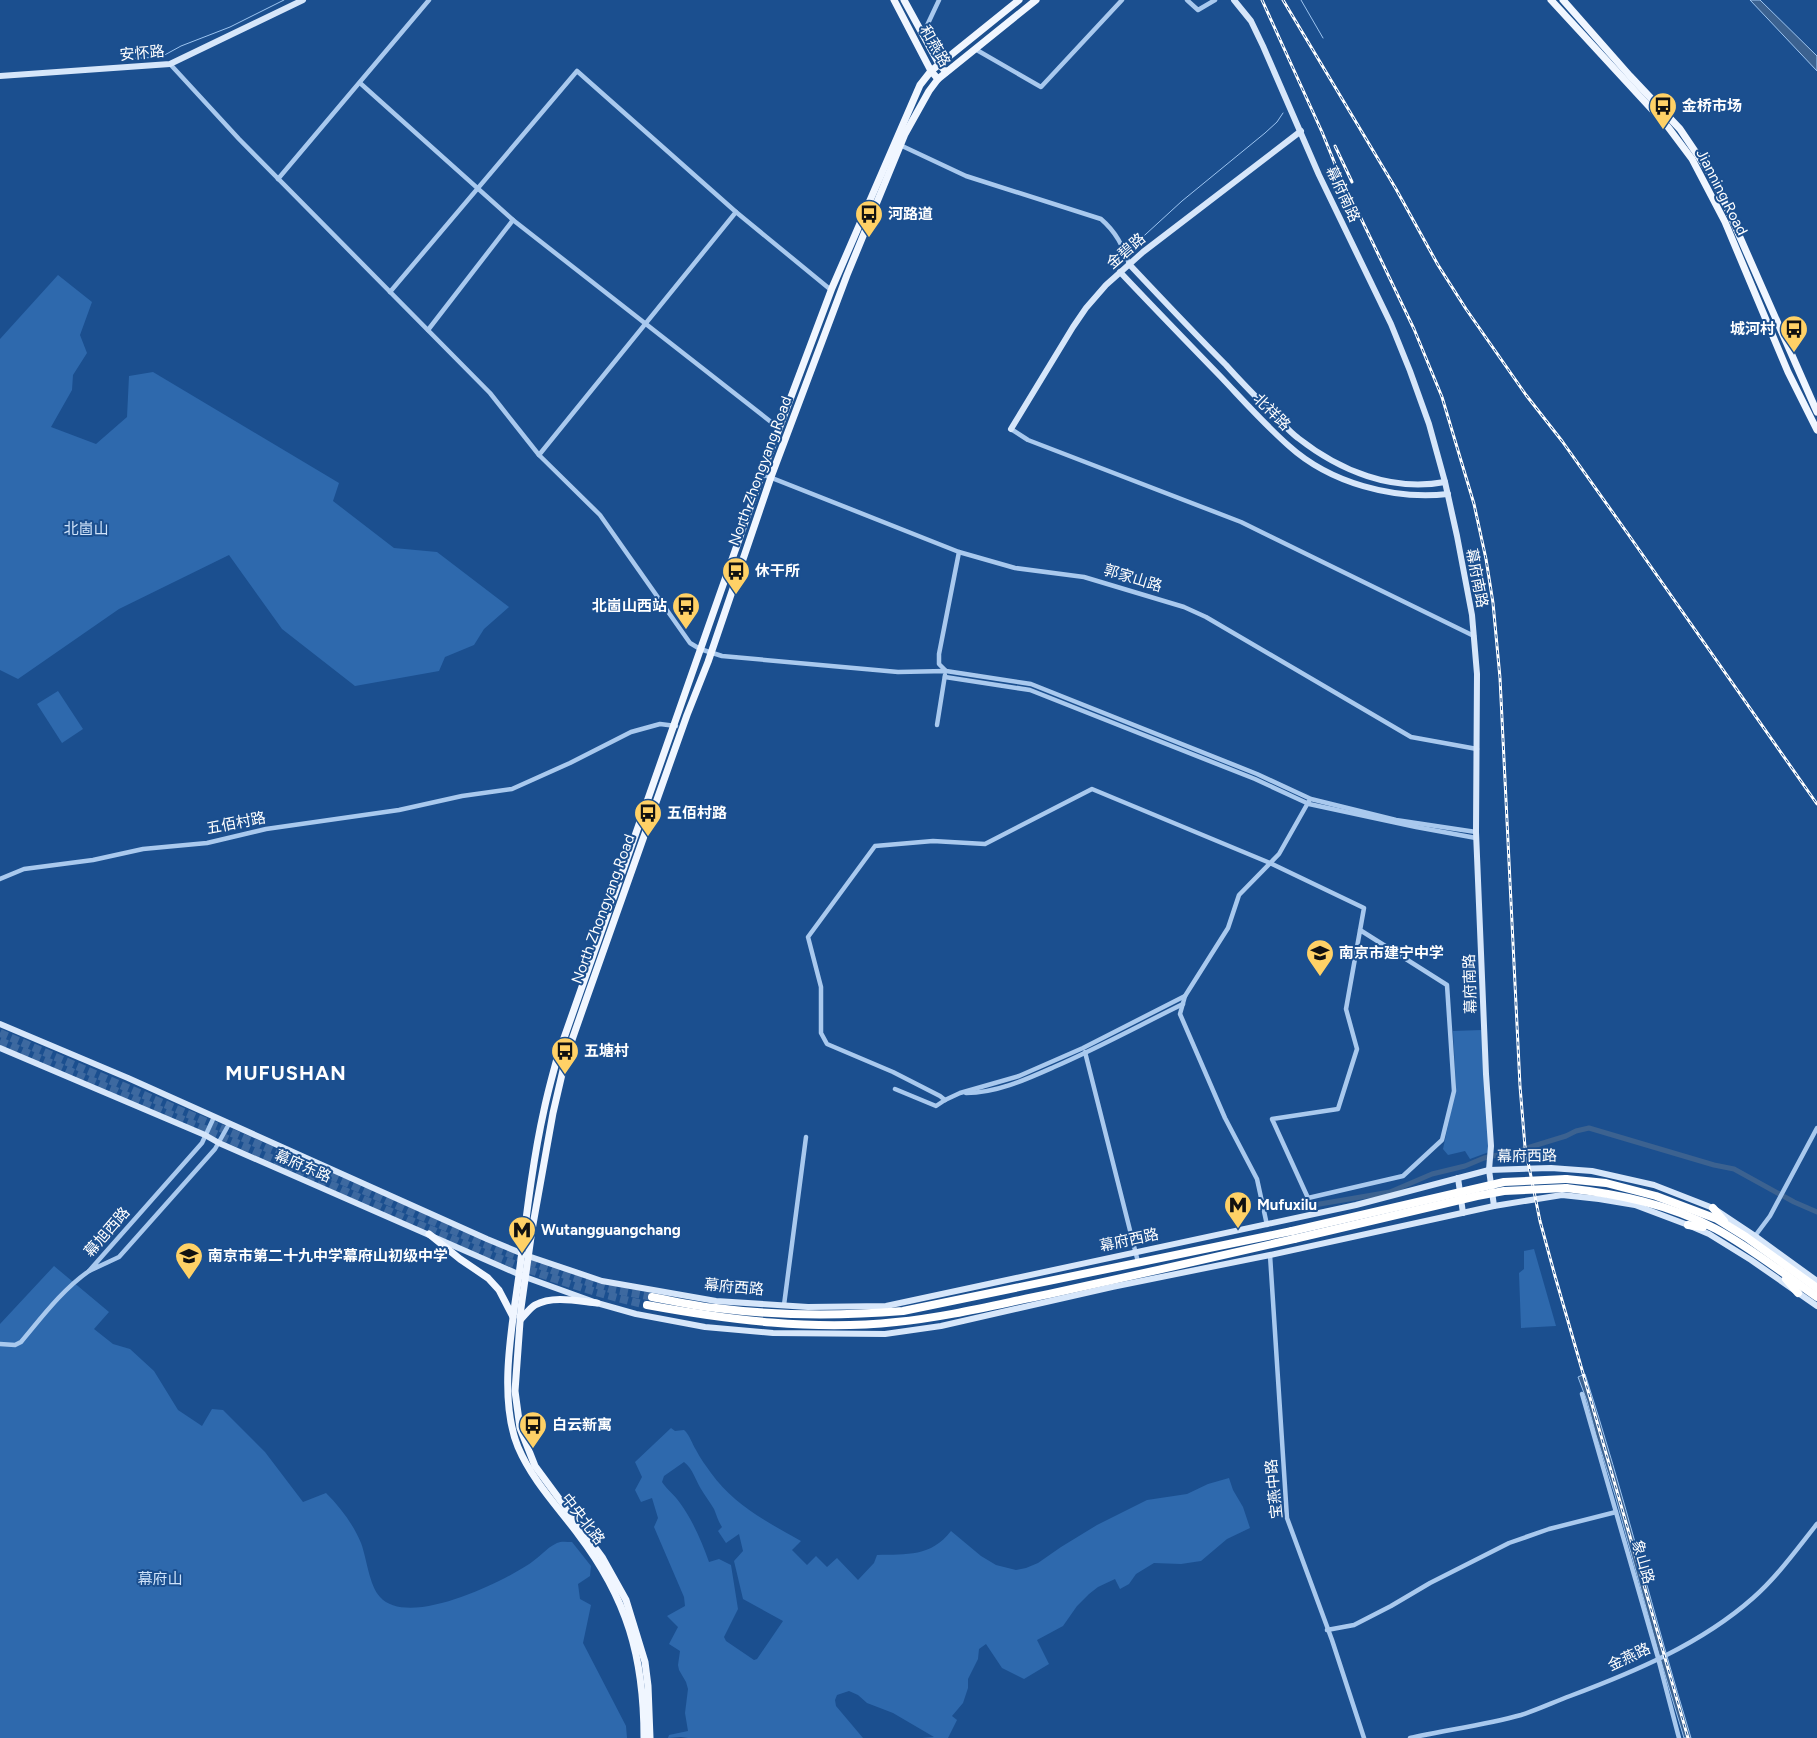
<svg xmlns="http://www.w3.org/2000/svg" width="1817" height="1738" font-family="Figtree,'Noto Sans SC',sans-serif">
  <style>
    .green { fill: #2e69ad; fill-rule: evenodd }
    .water { fill: #3c6290; stroke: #9cc4f0 }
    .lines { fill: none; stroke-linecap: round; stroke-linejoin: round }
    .stream { stroke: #9cc4f0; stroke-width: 1 }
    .canal { stroke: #3c6290; stroke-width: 5 }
    .highway-tunnel { stroke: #3d69a0; stroke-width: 8; stroke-dasharray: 8 4; stroke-linecap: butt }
    .street { stroke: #a9c9ee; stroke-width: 4.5 }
    .secondary { stroke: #d6e6fa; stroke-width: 6 }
    .primary { stroke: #f0f6ff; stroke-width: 7 }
    .highway { stroke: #fff; stroke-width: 8 }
    .rail-casing { stroke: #fff; stroke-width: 3 }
    .rail { stroke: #1b4f8f; stroke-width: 1; stroke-dasharray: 4; stroke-linecap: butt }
    .highway-bridge { stroke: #fff; stroke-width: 8 }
    .labels { text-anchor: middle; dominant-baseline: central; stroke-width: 4; stroke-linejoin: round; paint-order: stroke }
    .street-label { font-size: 15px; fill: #fff; stroke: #1b4f8f }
    .poi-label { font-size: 15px; font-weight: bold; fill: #fff; stroke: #1b4f8f; text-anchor: start }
    .park-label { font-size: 15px; fill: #cfe3fa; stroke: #1b4f8f }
    .district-label { font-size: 20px; font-weight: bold; letter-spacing: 1px; fill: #fff; stroke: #1b4f8f }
  </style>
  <rect width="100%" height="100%" fill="#1b4f8f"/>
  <g class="green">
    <polygon points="58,275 92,302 80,335 87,353 73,375 72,390 51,427 96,444 127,417 129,376 153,372 339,483 333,501 394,548 437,552 509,607 484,629 474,645 445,657 439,671 355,686 282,629 229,555 119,609 18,679 0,670 0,339"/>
    <polygon points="58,691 83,729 62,743 37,704"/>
    <polygon points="1482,1030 1489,1152 1470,1159 1465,1151 1448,1155 1443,1149 1456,1087 1453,1031"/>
    <polygon points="1534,1249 1556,1326 1521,1328 1519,1273 1524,1269 1524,1251"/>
    <path d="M54 1266 109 1312 94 1329 113 1344 130 1349 154 1371 178 1410 202 1426 212 1409 223 1410 265 1452 303 1502 326 1493C341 1508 353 1524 361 1543 367 1559 369 1585 380 1597 408 1628 498 1584 526 1566 537 1560 546 1548 557 1543 561 1541 567 1542 572 1542L591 1566 590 1576 578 1584 580 1599 591 1605 583 1643 626 1726 627 1738H0V1324Z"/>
    <path d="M671 1428 675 1431 684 1430C690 1435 692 1444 696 1450 700 1458 706 1466 711 1473 734 1505 767 1522 801 1541L792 1550 807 1565 816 1556 827 1567 837 1558 858 1580 874 1563 877 1555C907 1554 931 1557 951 1531L981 1556 996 1565 1016 1570 1026 1568 1038 1563 1061 1547 1097 1525 1147 1500 1187 1494 1208 1484 1229 1478 1233 1490 1243 1507 1250 1528 1227 1539 1201 1561 1181 1564 1154 1563 1136 1574 1129 1584 1120 1589 1115 1579 1098 1587 1089 1594 1077 1606 1063 1626 1037 1640 1049 1664 1024 1679 1002 1668 986 1644 979 1649 978 1659 968 1679V1688L963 1703 952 1716 957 1720 948 1738H922L934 1737 893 1713 867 1703 858 1695 849 1691 837 1695 835 1700 836 1706 863 1738H688L681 1737 668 1738 669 1735 688 1731 685 1713 688 1689 686 1682 679 1670 678 1665 680 1651 669 1644 678 1627 667 1616 685 1606 684 1597 654 1527 658 1518 652 1498 641 1502 635 1490 642 1477 635 1462ZM684 1462C693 1469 695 1479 701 1489 705 1496 710 1502 714 1509 717 1516 718 1521 722 1527L718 1531 726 1543 739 1534 743 1551 734 1561 743 1599 783 1621 757 1659 754 1660 726 1641 724 1637 738 1609 731 1565 719 1559 709 1562C702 1542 693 1521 680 1503 675 1495 667 1490 662 1482L664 1476Z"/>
  </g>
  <g class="water">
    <polygon points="1750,0 1760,0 1817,56 1817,71"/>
    <path d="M1585 1374C1624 1494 1654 1617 1691 1738H1684L1658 1651 1615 1495 1596 1435 1587 1401 1578 1377Z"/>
  </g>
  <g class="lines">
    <g class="stream">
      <polyline points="1301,0 1323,38"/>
      <polyline points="123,59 161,57 181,46 230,27 284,0"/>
      <polyline points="1134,245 1182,201 1265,133 1277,122 1283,113"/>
    </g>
    <polyline class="canal" points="1314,1205 1390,1192 1432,1174 1465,1166 1484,1158 1520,1150 1566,1136 1576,1131 1589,1128 1714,1165 1734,1169 1794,1202 1817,1212"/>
    <g class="highway-tunnel">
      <polyline points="0,1033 311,1167 481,1243 568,1276 610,1289 652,1297"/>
      <path d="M0 1041C103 1086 207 1129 309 1175 420 1224 529 1279 647 1305"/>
    </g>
    <g class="street">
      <polyline points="1187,0 1198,10 1215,0"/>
      <polyline points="923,34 939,0"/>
      <polyline points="975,49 1041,87 1122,0"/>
      <polyline points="170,64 239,139 490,393 539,455 600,515 690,643 700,649 722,656 898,672 946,671 1031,684 1257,774 1311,799 1396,820 1476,832"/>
      <polyline points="360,83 513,220 780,429"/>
      <path d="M900 145 966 176 1101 219C1116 232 1123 246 1129 264"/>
      <polyline points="278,179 429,0"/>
      <polyline points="390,292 577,71 736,212 831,290"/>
      <polyline points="428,330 513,220"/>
      <polyline points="1011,429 1028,440 1241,522 1474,636"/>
      <polyline points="539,455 736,212"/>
      <polyline points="762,474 959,552 1015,568 1084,577 1184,607 1206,617 1411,737 1477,749"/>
      <polyline points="946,671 939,664 939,654 959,552"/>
      <polyline points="945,677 1030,690 1255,779 1309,804 1416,827 1476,838"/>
      <polyline points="937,725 945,675"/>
      <polyline points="0,879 24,869 93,860 143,849 207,843 266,829 399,810 462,796 512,789 570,763 631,732 660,724 676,726"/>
      <polyline points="1085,1052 1138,1262"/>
      <polyline points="895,1089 936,1106 945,1100 960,1093 1019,1076 1083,1048 1185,996"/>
      <path d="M966 1093C997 1093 1027 1079 1054 1067 1098 1048 1140 1025 1183 1004"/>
      <polyline points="945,1100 940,1096 893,1072 827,1044 821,1033 821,987 808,937 875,846 933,841 985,844 1092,789 1270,863 1364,908 1346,1009 1357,1049 1338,1109 1272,1119 1308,1198 1403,1176 1442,1140 1454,1091 1447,985 1360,930"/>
      <polyline points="214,1117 202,1143 89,1271 119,1257 215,1149 229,1124"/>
      <polyline points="1267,1225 1257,1179 1225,1118 1180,1014 1185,996 1228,928 1239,895 1279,854 1309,801"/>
      <polyline points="1755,1236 1770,1216 1817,1128"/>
      <polyline points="1270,1255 1287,1518 1332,1640 1364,1738"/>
      <polyline points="784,1305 806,1137"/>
      <path d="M0 1344 15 1345 21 1342C42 1317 62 1290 89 1271"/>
      <polyline points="1582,1394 1658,1658 1679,1738"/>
      <polyline points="1327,1630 1354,1625 1391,1606 1430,1583 1509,1543 1549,1529 1616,1512"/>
      <path d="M1410 1738C1446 1730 1485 1725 1521 1715 1537 1710 1554 1702 1570 1696 1634 1672 1701 1644 1753 1598 1777 1577 1797 1549 1817 1524"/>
    </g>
    <g class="secondary">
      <polyline points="1234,0 1251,21 1263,46 1319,175 1391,324 1410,371 1429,424 1445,482 1457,536 1472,615 1477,674 1476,832 1486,1074 1491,1146 1489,1170 1494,1206"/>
      <polyline points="0,76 170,64 303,0"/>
      <path d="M1129 264C1161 298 1193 332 1226 365 1242 383 1259 400 1276 417 1283 424 1290 432 1298 438 1340 471 1392 492 1445 482"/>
      <path d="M1120 272C1153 307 1186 341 1220 376 1242 399 1264 424 1289 446 1330 483 1393 500 1448 494"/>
      <polyline points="1011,429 1073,327 1086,308 1106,285 1143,252 1301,131"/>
      <polyline points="0,1024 128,1078 487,1239 528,1256 602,1281 716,1301 808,1307 886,1306 1356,1205 1489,1170 1551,1168 1592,1171 1654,1185 1713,1208 1755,1236 1817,1281"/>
      <polyline points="0,1048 205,1135 219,1143 525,1277 597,1303 636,1314 705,1327 773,1333 885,1334 941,1326 1112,1287 1270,1255 1494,1206 1562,1195 1599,1199 1635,1205 1688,1225 1709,1234 1751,1260 1817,1306"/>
      <polyline points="1458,1178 1463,1213"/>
    </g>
    <g class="primary">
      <polyline points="894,0 931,71 938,79"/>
      <polyline points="904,0 939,64 946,72"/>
      <polyline points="1551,0 1668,127 1692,159 1725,222 1788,372 1817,430"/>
      <polyline points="1563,0 1630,76 1680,129 1709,172 1724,201 1817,412"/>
      <polyline points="429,1234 460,1259 488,1278 499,1290 513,1317"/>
      <path d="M521 1319C525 1315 530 1308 535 1305 553 1295 578 1301 597 1303"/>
      <path d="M644 1738C644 1657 627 1598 578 1534 557 1506 532 1480 518 1447 498 1398 512 1326 519 1275 526 1220 532 1164 544 1110 548 1091 553 1073 558 1055L762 474 832 288 920 85 931 71 1019 0"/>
      <polyline points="650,1738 648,1686 645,1662 626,1600 602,1557 535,1466 520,1428 515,1391 521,1308 532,1230 553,1113 566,1057 587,997 687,715 708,662 771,477 847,275 905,134 929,91 938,79 1036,0"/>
    </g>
    <g class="highway">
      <polyline points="1566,1179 1606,1183 1656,1196 1717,1219 1746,1237 1817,1288"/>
      <path d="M1566 1188C1618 1194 1669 1204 1716 1229 1751 1248 1784 1274 1817 1297"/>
      <polyline points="1713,1208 1724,1221"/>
      <polyline points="1688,1225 1703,1227"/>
      <polyline points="1786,1279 1798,1293"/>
      <path d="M652 1297C674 1301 695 1306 716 1308 778 1316 841 1316 903 1311L1292 1231"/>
      <path d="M647 1305C729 1320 814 1331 896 1322 948 1317 999 1304 1049 1294 1131 1276 1212 1258 1294 1239"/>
    </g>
    <g class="rail-casing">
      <g id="rail">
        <polyline points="1262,0 1322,132 1335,164 1414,329 1442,397 1474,504 1486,559 1493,603 1500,678 1520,1086 1525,1147 1540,1221 1555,1276 1688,1738"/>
        <polyline points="1283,0 1396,189 1438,265 1466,309 1526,395 1562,441 1628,534 1817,804"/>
        <polyline points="1335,146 1352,182"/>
      </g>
    </g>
    <use href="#rail" class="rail"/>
    <g class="highway-bridge">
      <polyline points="1292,1231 1504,1182 1566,1179"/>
      <polyline points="1294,1239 1477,1196 1504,1191 1566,1188"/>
    </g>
  </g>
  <defs>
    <g id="bus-pin" transform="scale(1.4375)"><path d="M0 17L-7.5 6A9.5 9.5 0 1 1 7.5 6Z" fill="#ffd166" stroke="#1b4f8f"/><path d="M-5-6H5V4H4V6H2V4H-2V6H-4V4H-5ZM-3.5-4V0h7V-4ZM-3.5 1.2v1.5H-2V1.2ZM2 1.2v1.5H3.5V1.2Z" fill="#111"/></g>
    <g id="school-pin" transform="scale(1.4375)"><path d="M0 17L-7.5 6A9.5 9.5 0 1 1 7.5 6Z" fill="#ffd166" stroke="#1b4f8f"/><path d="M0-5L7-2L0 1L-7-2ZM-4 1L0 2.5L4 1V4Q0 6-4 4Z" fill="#111"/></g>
    <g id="metro-pin" transform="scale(1.4375)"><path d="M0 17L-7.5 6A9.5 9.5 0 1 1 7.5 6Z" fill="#ffd166" stroke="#1b4f8f"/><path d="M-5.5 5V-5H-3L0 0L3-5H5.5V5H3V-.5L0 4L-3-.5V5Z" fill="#111"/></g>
  </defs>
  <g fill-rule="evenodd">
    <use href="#bus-pin" x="1663" y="106"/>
    <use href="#bus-pin" x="869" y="214"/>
    <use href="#bus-pin" x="1794" y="329"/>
    <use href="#bus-pin" x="736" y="571"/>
    <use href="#bus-pin" x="686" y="606"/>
    <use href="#bus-pin" x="648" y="813"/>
    <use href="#school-pin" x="1320" y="953"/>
    <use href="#bus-pin" x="565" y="1051"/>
    <use href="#metro-pin" x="1238" y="1205"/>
    <use href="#metro-pin" x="522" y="1230"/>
    <use href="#school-pin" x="189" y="1256"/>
    <use href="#bus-pin" x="533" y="1425"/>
  </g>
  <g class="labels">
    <g class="street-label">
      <text transform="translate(935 46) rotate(60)">和燕路</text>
      <text transform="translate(142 53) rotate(-5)">安怀路</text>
      <text transform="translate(1722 192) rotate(63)">Jianning Road</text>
      <text transform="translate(1343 194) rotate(65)">幕府南路</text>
      <text transform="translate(1126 251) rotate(-41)">金碧路</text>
      <text transform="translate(1272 412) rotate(45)">北祥路</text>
      <text transform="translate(760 471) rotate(-70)">North Zhongyang Road</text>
      <text transform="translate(1133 578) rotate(17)">郭家山路</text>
      <text transform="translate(1477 578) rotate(79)">幕府南路</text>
      <text transform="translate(236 823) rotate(-11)">五佰村路</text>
      <text transform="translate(603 909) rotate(-70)">North Zhongyang Road</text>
      <text transform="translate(1470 984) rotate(-92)">幕府南路</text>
      <text transform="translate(1527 1156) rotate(-1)">幕府西路</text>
      <text transform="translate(303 1166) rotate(23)">幕府东路</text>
      <text transform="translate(107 1232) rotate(-49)">幕旭西路</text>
      <text transform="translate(1129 1240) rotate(-12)">幕府西路</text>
      <text transform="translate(734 1287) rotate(5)">幕府西路</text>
      <text transform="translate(1274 1489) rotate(-96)">宝燕中路</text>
      <text transform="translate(583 1519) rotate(52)">中央北路</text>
      <text transform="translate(1643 1562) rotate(74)">象山路</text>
      <text transform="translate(1629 1657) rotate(-25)">金燕路</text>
    </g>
    <g class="poi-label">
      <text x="1682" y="106">金桥市场</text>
      <text x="888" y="214">河路道</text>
      <text x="1775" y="329" text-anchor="end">城河村</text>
      <text x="755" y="571">休干所</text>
      <text x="667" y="606" text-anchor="end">北崮山西站</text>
      <text x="667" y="813">五佰村路</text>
      <text x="1339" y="953">南京市建宁中学</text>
      <text x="584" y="1051">五塘村</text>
      <text x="1257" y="1205">Mufuxilu</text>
      <text x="541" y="1230">Wutangguangchang</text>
      <text x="208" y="1256">南京市第二十九中学幕府山初级中学</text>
      <text x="552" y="1425">白云新寓</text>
    </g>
    <g class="park-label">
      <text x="86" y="529">北崮山</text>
      <text x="160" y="1579">幕府山</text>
    </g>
    <g class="district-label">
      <text x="286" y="1073">MUFUSHAN</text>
    </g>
  </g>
</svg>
